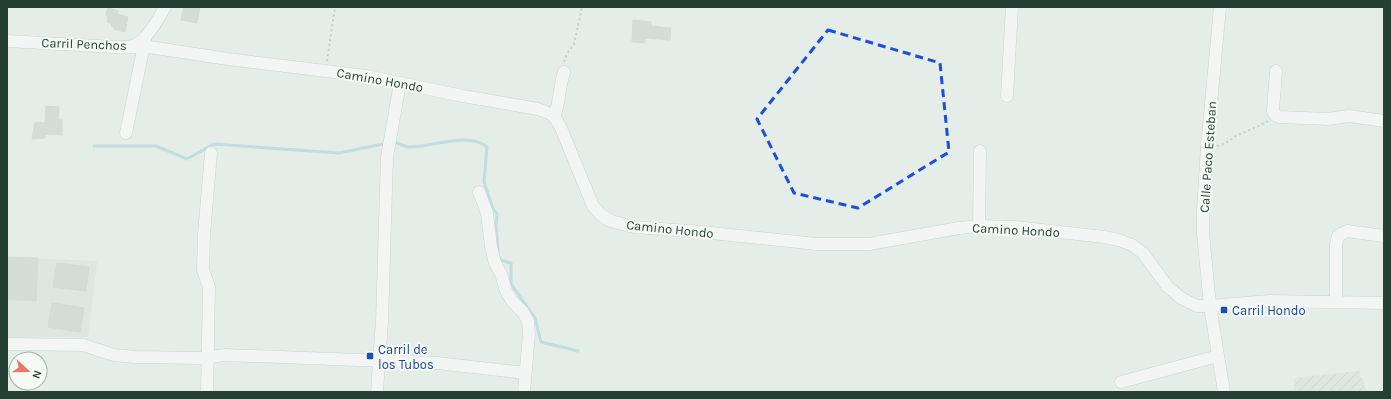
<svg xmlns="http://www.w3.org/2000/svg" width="1391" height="399" font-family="Karla,sans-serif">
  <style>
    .built { fill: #d3ddd8 }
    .industrial { fill: url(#industrial-furrows) }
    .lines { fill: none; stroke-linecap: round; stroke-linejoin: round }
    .stream { stroke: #91cccf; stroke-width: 3 }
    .building { fill: #bdcbc4; stroke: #b8c7bf }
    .minor-casing { stroke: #a8b5af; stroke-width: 13 }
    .path { stroke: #87af9e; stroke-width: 2; stroke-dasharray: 2 3; stroke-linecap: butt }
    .minor { stroke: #fff; stroke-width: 12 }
    .marked { fill: none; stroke: #1d4ed8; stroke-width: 3; stroke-dasharray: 8 5; stroke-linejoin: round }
    .transit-dot { fill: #1a4fb4; stroke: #f6faf7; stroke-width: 1.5 }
    .labels { text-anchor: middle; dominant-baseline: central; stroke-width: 4; stroke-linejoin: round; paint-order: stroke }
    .street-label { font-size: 13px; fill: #253f35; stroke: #f6faf7 }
    .transit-label { font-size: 13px; fill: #164399; stroke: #f6faf7; text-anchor: start }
  </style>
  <defs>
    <pattern id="industrial-furrows" width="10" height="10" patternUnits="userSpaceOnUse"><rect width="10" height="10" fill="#d3ddd8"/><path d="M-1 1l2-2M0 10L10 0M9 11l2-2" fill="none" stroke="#b5bfba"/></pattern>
  </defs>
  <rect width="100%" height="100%" fill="#e5ede9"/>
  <polygon class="built" points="7,257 97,261 88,337 7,338"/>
  <polygon class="industrial" points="1359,371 1367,392 1294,392 1294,378"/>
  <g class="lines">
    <g class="stream">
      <path d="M395 142C400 144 405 147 410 147 432 147 469 131 487 147L484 182 493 209 497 214 496 226 498 251"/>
      <polyline points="94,146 156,146 187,159 214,144 339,153 383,144"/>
      <polyline points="500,258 500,260 511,263 511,284 535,318 541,342 578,351"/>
    </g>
  </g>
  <g class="building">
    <polygon points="184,7 200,7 197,23 181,20"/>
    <polygon points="108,8 118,11 117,14 128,17 125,32 114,29 114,27 111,26 112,24 107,22 108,16 106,15"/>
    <polygon points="633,20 651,22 651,26 671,28 670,40 645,38 645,43 632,42"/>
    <polygon points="46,106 59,107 58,120 62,120 62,135 45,134 45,138 32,139 35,122 45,123"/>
    <polygon points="7,257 38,258 36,301 7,299"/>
    <polygon points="57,263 89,267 86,291 53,287"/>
    <polygon points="52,303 84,308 80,332 48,327"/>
  </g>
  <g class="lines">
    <g class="minor-casing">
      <g id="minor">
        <polyline points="1220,7 1207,147 1203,211 1203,233 1210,306 1224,392"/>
        <path d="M7 41 115 47C122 47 130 48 137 44 148 38 159 18 165 7"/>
        <polyline points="129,47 149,47 228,59 366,76 463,96 538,109 551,114 556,119 561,128 593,206 601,215 611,221 634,227 702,232 817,244 869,244 959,228 979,226 1015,227 1104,237 1119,240 1132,245 1143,253 1167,286 1181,298 1197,306 1210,306 1269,301 1384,303"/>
        <polyline points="1276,71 1273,111 1275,115 1279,117 1328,119 1349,116 1384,121"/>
        <polyline points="1007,96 1012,7"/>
        <path d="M554 117C560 103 559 87 564 72"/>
        <polyline points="126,133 145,40"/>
        <polyline points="479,192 487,213 491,247 495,263 501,274 506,291 512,301 523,312 528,321 529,334 524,392"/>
        <polyline points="979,226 980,151"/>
        <polyline points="1336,302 1336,244 1338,236 1347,231 1384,236"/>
        <polyline points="7,344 83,345 114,355 135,357 202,358 225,355 437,363 525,373"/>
        <polyline points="1121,382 1218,356"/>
        <polyline points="207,392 209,287 203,270 204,234 211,153"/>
        <polyline points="377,392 382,321 387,157 400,83"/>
      </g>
    </g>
    <g class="path">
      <polyline points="327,61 335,7"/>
      <polyline points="564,62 567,54 574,44 582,7"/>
      <path d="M1217 146C1224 145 1230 140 1236 136 1247 131 1258 127 1268 121"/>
    </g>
    <use href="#minor" class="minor"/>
  </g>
  <path d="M0 0H1391V399H0ZM828 30 940 63 949 152 858 208 794 193 757 119Z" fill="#e5ede9" fill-opacity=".55" fill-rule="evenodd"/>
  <path class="marked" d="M828 30 940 63 949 152 858 208 794 193 757 119Z"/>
  <g class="transit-dot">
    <rect x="1220" y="306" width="8" height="8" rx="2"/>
    <rect x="366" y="352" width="8" height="8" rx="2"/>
  </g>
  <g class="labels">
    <g class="street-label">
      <text transform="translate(84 44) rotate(2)">Carril Penchos</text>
      <text transform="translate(380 80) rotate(10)">Camino Hondo</text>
      <text transform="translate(1208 157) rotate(-86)">Calle Paco Esteban</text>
      <text transform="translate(670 229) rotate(6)">Camino Hondo</text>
      <text transform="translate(1016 230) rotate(3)">Camino Hondo</text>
    </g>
    <g class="transit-label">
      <text x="1232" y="310">Carril Hondo</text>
      <text x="378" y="349">Carril de<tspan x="378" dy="15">los Tubos</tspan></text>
    </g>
  </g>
  <rect width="1391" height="399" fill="none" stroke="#253f35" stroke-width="16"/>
  <g transform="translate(28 371) rotate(111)"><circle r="19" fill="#f6faf7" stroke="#a2afa9"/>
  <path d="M0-3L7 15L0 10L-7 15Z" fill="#ea7866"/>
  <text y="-6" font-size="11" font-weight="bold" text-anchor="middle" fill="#253f35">N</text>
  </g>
</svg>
